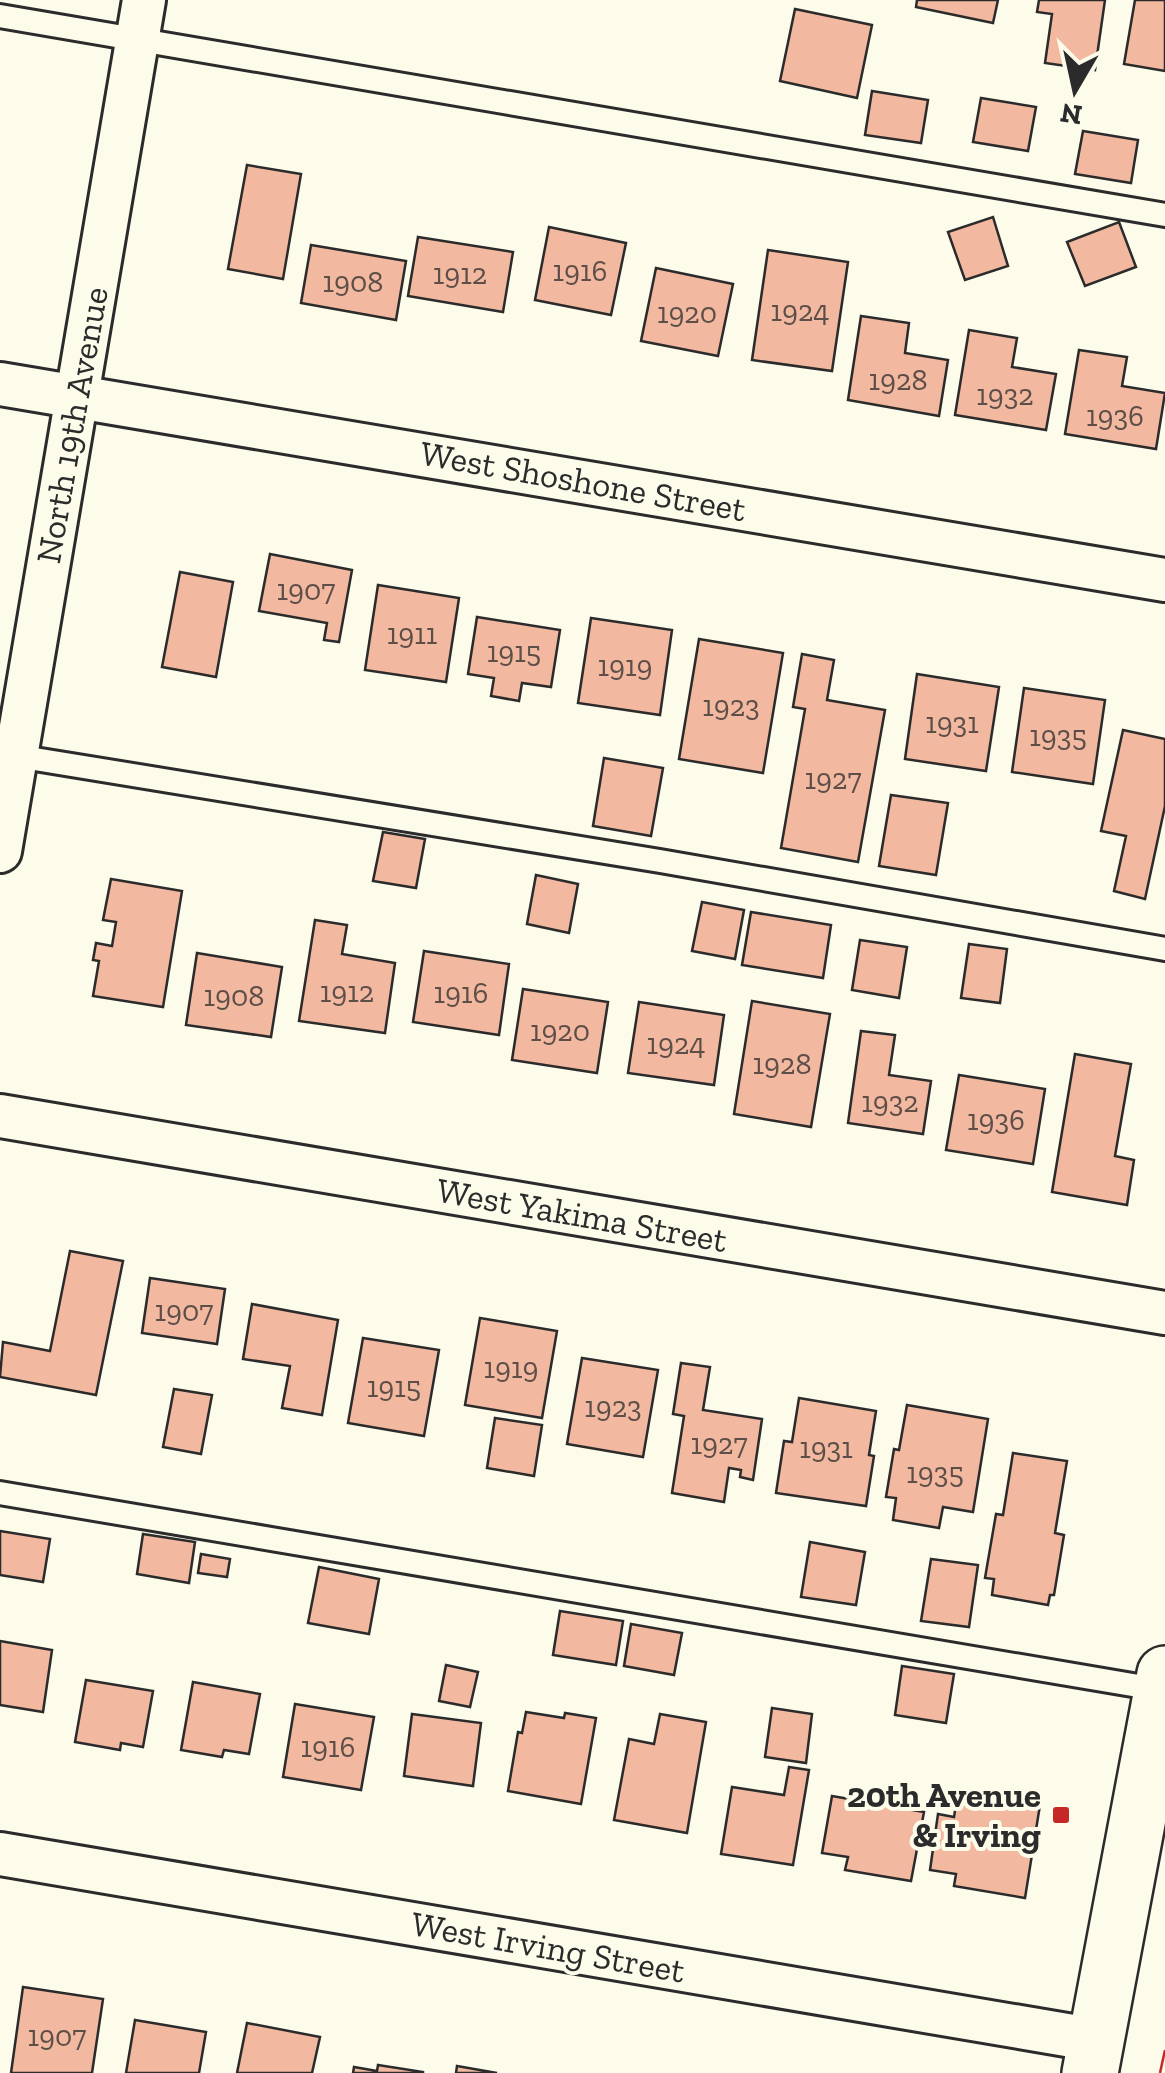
<svg xmlns="http://www.w3.org/2000/svg" width="1165" height="2073" font-family="'Zilla Slab',serif">
  <style>
    .building { fill: #f2b8a0; stroke: #2b2b2b; stroke-width: 2.5 }
    .lines { fill: none; stroke-linecap: round; stroke-linejoin: round }
    .service-casing { stroke: #2b2b2b; stroke-width: 28 }
    .minor-casing { stroke: #2b2b2b; stroke-width: 48 }
    .primary-casing { stroke: #2b2b2b; stroke-width: 60 }
    .service { stroke: #fdfbea; stroke-width: 22 }
    .minor { stroke: #fdfbea; stroke-width: 42 }
    .primary { stroke: #fdfbea; stroke-width: 55 }
    .power { stroke: #c62828; stroke-width: 2.5; stroke-dasharray: 35 8 5 8; stroke-linecap: butt }
    .poi-dot { fill: #c62828; stroke: #fdfbea; stroke-width: 4 }
    .labels { text-anchor: middle; dominant-baseline: central; stroke-width: 8; stroke-linejoin: round; paint-order: stroke }
    .number-label { font-size: 30px; fill: #5d4e48 }
    .street-label { font-size: 35px; fill: #2b2b2b; stroke: #fdfbea }
    .poi-label { font-size: 35px; font-weight: bold; fill: #2b2b2b; stroke: #fdfbea; text-anchor: end }
  </style>
  <rect width="100%" height="100%" fill="#fdfbea"/>
  <g class="building">
    <polygon points="917,0 998,0 993,23 916,7"/>
    <polygon points="1039,0 1105,0 1095,70 1045,63 1052,14 1037,12"/>
    <polygon points="1135,0 1165,0 1165,71 1124,64"/>
    <polygon points="795,9 872,25 857,98 780,81"/>
    <polygon points="872,91 928,100 921,143 865,135"/>
    <polygon points="981,98 1036,107 1028,151 973,142"/>
    <polygon points="1083,131 1138,140 1131,183 1075,174"/>
    <polygon points="247,165 301,174 283,279 228,269"/>
    <polygon points="993,217 1008,266 965,280 948,232"/>
    <polygon points="1119,222 1136,267 1085,286 1067,242"/>
    <polygon points="549,227 626,243 611,315 535,300"/>
    <polygon points="418,237 513,252 503,312 408,296"/>
    <polygon points="311,245 406,261 396,320 301,303"/>
    <polygon points="768,250 848,262 832,371 752,360"/>
    <polygon points="656,268 733,284 718,356 641,341"/>
    <polygon points="861,316 909,323 905,353 948,360 939,416 848,400"/>
    <polygon points="969,330 1017,338 1012,367 1056,374 1046,430 955,415"/>
    <polygon points="1079,350 1127,357 1122,386 1165,393 1156,449 1065,434"/>
    <polygon points="270,554 352,570 339,642 324,640 327,623 259,611"/>
    <polygon points="180,572 233,582 216,677 162,667"/>
    <polygon points="378,585 459,598 446,682 365,670"/>
    <polygon points="477,617 560,630 551,687 522,683 519,701 491,696 494,678 468,674"/>
    <polygon points="591,618 672,630 660,715 578,703"/>
    <polygon points="699,639 783,653 763,773 679,759"/>
    <polygon points="802,654 834,660 827,700 885,710 858,862 781,848 805,709 793,707"/>
    <polygon points="917,674 999,687 986,771 905,759"/>
    <polygon points="1024,688 1105,700 1093,784 1012,772"/>
    <polygon points="1123,730 1165,739 1165,806 1145,899 1114,891 1126,836 1101,831"/>
    <polygon points="604,758 663,768 651,836 593,826"/>
    <polygon points="891,795 948,803 936,875 879,866"/>
    <polygon points="383,832 425,839 416,888 373,881"/>
    <polygon points="536,875 578,884 569,933 527,924"/>
    <polygon points="111,879 182,891 163,1007 93,996 99,961 93,960 96,943 112,946 116,922 103,920"/>
    <polygon points="702,902 744,910 735,959 692,951"/>
    <polygon points="751,912 831,925 823,978 742,965"/>
    <polygon points="315,920 347,925 342,954 395,963 385,1033 299,1021"/>
    <polygon points="860,940 907,947 899,998 852,990"/>
    <polygon points="969,944 1007,949 1000,1003 961,998"/>
    <polygon points="424,951 509,964 499,1035 413,1022"/>
    <polygon points="197,953 282,967 271,1037 186,1025"/>
    <polygon points="523,989 608,1002 597,1073 512,1060"/>
    <polygon points="752,1001 830,1014 811,1127 734,1114"/>
    <polygon points="639,1002 724,1015 714,1085 628,1073"/>
    <polygon points="861,1031 895,1035 889,1075 931,1081 923,1134 848,1123"/>
    <polygon points="1075,1054 1131,1064 1115,1156 1134,1160 1127,1205 1052,1192"/>
    <polygon points="959,1075 1045,1089 1033,1164 946,1150"/>
    <polygon points="70,1251 123,1261 96,1395 0,1377 3,1342 50,1351"/>
    <polygon points="150,1278 225,1289 217,1344 142,1333"/>
    <polygon points="252,1304 338,1320 322,1415 282,1408 290,1366 243,1359"/>
    <polygon points="480,1318 557,1331 542,1418 465,1405"/>
    <polygon points="363,1338 439,1350 424,1436 348,1423"/>
    <polygon points="582,1358 658,1370 643,1457 567,1444"/>
    <polygon points="681,1363 710,1367 703,1410 762,1419 753,1480 740,1477 741,1470 729,1468 724,1502 672,1493 684,1416 673,1414"/>
    <polygon points="174,1389 212,1395 201,1454 163,1447"/>
    <polygon points="799,1398 876,1411 869,1455 874,1456 866,1506 776,1493 784,1441 792,1442"/>
    <polygon points="907,1405 988,1419 973,1512 943,1507 939,1528 893,1520 896,1498 886,1497 894,1449 899,1450"/>
    <polygon points="495,1418 542,1425 534,1476 487,1468"/>
    <polygon points="1013,1453 1067,1461 1055,1533 1064,1535 1054,1595 1050,1595 1048,1605 992,1595 994,1579 985,1578 996,1514 1003,1515"/>
    <polygon points="0,1531 50,1539 43,1582 0,1575"/>
    <polygon points="143,1534 195,1542 189,1583 137,1574"/>
    <polygon points="810,1542 865,1552 856,1605 801,1597"/>
    <polygon points="201,1554 230,1559 227,1577 198,1573"/>
    <polygon points="931,1559 978,1565 969,1627 921,1621"/>
    <polygon points="319,1567 379,1579 369,1634 308,1623"/>
    <polygon points="560,1611 623,1621 616,1665 553,1655"/>
    <polygon points="631,1624 682,1633 674,1675 624,1666"/>
    <polygon points="0,1641 52,1650 43,1712 0,1705"/>
    <polygon points="446,1665 478,1672 470,1707 439,1701"/>
    <polygon points="902,1666 954,1674 946,1723 895,1715"/>
    <polygon points="86,1680 153,1691 143,1747 121,1743 120,1750 75,1742"/>
    <polygon points="193,1682 260,1694 249,1754 224,1750 222,1757 181,1750"/>
    <polygon points="295,1704 374,1717 361,1790 283,1777"/>
    <polygon points="772,1708 812,1714 806,1763 765,1757"/>
    <polygon points="526,1712 564,1718 565,1713 596,1718 581,1804 508,1791 518,1732 522,1733"/>
    <polygon points="412,1714 481,1723 473,1786 404,1776"/>
    <polygon points="660,1714 706,1722 687,1833 614,1820 629,1739 654,1744"/>
    <polygon points="789,1767 809,1770 793,1865 721,1854 732,1787 784,1795"/>
    <polygon points="958,1792 1040,1805 1025,1898 954,1886 956,1874 930,1870 938,1814 954,1817"/>
    <polygon points="832,1796 924,1812 911,1881 845,1870 848,1857 822,1853"/>
    <polygon points="23,1987 103,1999 92,2073 11,2073"/>
    <polygon points="135,2020 206,2032 199,2073 126,2073"/>
    <polygon points="247,2023 320,2037 312,2073 237,2073"/>
    <polygon points="378,2065 423,2072 423,2073 353,2073 354,2067 377,2071"/>
    <polygon points="457,2066 497,2073 456,2073"/>
  </g>
  <g class="lines">
    <g class="service-casing">
      <g id="service">
        <polyline points="0,16 1165,215"/>
        <polyline points="10,755 660,861 1165,949"/>
        <polyline points="0,1493 1162,1690"/>
      </g>
    </g>
    <g class="minor-casing">
      <g id="minor">
        <polyline points="0,384 1165,580"/>
        <polyline points="0,851 144,0"/>
        <polyline points="0,1116 1165,1313"/>
        <polyline points="0,1854 1096,2040"/>
      </g>
    </g>
    <g class="primary-casing">
      <polyline id="primary" points="1090,2073 1165,1674"/>
    </g>
    <use href="#service" class="service"/>
    <use href="#minor" class="minor"/>
    <use href="#primary" class="primary"/>
    <polyline class="power" points="1160,2073 1165,2050"/>
  </g>
  <rect class="poi-dot" x="1051" y="1805" width="20" height="20" rx="5"/>
  <g class="labels">
    <g class="number-label">
      <text x="580" y="271">1916</text>
      <text x="460" y="274">1912</text>
      <text x="353" y="282">1908</text>
      <text x="800" y="311">1924</text>
      <text x="687" y="313">1920</text>
      <text x="898" y="380">1928</text>
      <text x="1005" y="395">1932</text>
      <text x="1115" y="416">1936</text>
      <text x="306" y="590">1907</text>
      <text x="412" y="634">1911</text>
      <text x="514" y="652">1915</text>
      <text x="625" y="666">1919</text>
      <text x="731" y="706">1923</text>
      <text x="952" y="723">1931</text>
      <text x="1058" y="736">1935</text>
      <text x="833" y="779">1927</text>
      <text x="347" y="992">1912</text>
      <text x="461" y="993">1916</text>
      <text x="234" y="996">1908</text>
      <text x="560" y="1031">1920</text>
      <text x="676" y="1044">1924</text>
      <text x="782" y="1064">1928</text>
      <text x="890" y="1102">1932</text>
      <text x="996" y="1120">1936</text>
      <text x="184" y="1311">1907</text>
      <text x="511" y="1368">1919</text>
      <text x="394" y="1387">1915</text>
      <text x="613" y="1407">1923</text>
      <text x="719" y="1444">1927</text>
      <text x="826" y="1448">1931</text>
      <text x="935" y="1473">1935</text>
      <text x="328" y="1747">1916</text>
      <text x="57" y="2036">1907</text>
    </g>
    <g class="street-label">
      <text transform="translate(72 425) rotate(-80)">North 19th Avenue</text>
      <text transform="translate(583 481) rotate(10)">West Shoshone Street</text>
      <text transform="translate(582 1215) rotate(10)">West Yakima Street</text>
      <text transform="translate(548 1947) rotate(10)">West Irving Street</text>
    </g>
    <g class="poi-label">
      <text x="1041" y="1795">20th Avenue<tspan x="1041" dy="40">&amp; Irving</tspan></text>
    </g>
  </g>
  <g transform="translate(1075 90) rotate(189)" stroke="#fdfbea" stroke-width="8" paint-order="stroke">
  <path d="M0-8L18 38L0 25L-18 38Z" fill="#2b2b2b"/>
  <text y="-15" font-size="28" font-weight="bold" text-anchor="middle" fill="#2b2b2b">N</text>
  </g>
</svg>
